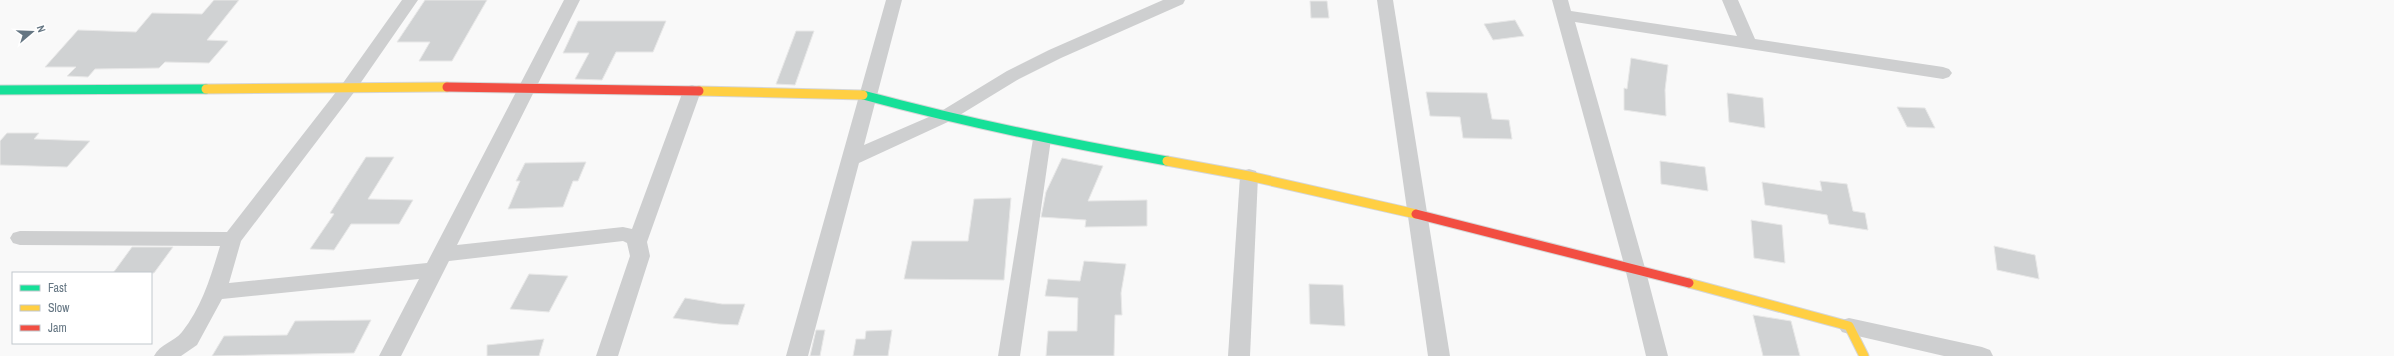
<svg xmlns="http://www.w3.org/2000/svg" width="2394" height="356" font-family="'Archivo Narrow',sans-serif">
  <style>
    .building { fill: #d0d2d3; stroke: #e8e8e8 }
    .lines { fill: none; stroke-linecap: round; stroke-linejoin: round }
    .fast-casing { stroke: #d5d6d7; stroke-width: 11 }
    .slow-casing { stroke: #d5d6d7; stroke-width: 11 }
    .jam-casing { stroke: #d5d6d7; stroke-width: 11 }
    .street { fill: #cecfd0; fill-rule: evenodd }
    .fast { stroke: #16e098; stroke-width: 9 }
    .slow { stroke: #ffcf43; stroke-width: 9 }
    .jam { stroke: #f24e42; stroke-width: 9 }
  </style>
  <rect width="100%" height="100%" fill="#f9f9f9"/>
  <g class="building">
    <polygon points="214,0 239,0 207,40 228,41 209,63 165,62 159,68 95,69 88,77 67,76 76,67 45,67 78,30 136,32 152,13 202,14"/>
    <polygon points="425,0 487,0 452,61 419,61 430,42 397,42"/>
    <polygon points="1310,1 1327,1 1329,18 1311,18"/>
    <polygon points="1515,20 1524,36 1493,40 1484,24"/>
    <polygon points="578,21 666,21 653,52 616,52 602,80 575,79 589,53 563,53"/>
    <polygon points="796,31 814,31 795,85 776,84"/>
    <polygon points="1631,58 1668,65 1665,90 1666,116 1624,110 1624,88 1627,89"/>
    <polygon points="1426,92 1487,93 1492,119 1509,120 1512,139 1463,138 1460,117 1430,116"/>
    <polygon points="1727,93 1763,98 1765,128 1729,122"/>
    <polygon points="1897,107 1925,108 1935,128 1907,127"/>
    <polygon points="7,133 39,133 34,139 90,141 67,167 0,165 0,141"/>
    <polygon points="366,157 394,157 368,199 413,200 399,224 351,224 334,250 310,249 334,214 330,213"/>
    <polygon points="1062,158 1103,166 1088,201 1147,200 1147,226 1085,227 1086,220 1041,217 1046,192"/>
    <polygon points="1660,161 1705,167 1708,191 1661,184"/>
    <polygon points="586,162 578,181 573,181 563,207 508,209 520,181 516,181 525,163"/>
    <polygon points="1820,181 1847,184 1853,211 1865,213 1868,230 1829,224 1827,215 1765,205 1762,182 1822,191"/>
    <polygon points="1011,198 1004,280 904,279 912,241 968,241 974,199"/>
    <polygon points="1751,220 1782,225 1785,263 1754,258"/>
    <polygon points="1994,246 2035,255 2039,279 1997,270"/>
    <polygon points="132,247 173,247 154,273 113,273"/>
    <polygon points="1084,261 1126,264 1121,293 1122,315 1115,315 1114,356 1046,356 1048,331 1077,331 1078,298 1045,296 1048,279 1080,281"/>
    <polygon points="529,274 568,276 549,312 510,309"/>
    <polygon points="1309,284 1343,285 1345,326 1310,324"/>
    <polygon points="685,298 722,304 745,304 738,325 719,324 673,318"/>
    <polygon points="1753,315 1791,321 1800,356 1763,356"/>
    <polygon points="371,320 354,353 212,356 224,336 287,335 295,321"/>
    <polygon points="816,330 825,330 820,356 810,356"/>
    <polygon points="892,330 888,356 853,356 856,339 865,339 866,331"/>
    <polygon points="544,339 539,356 487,356 487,345"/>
  </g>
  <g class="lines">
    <g class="fast-casing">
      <g id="fast">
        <polyline points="0,90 206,89"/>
        <path d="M863 95C964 122 1064 143 1167 161"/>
      </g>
    </g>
    <g class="slow-casing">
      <g id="slow">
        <polyline points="206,89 447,87"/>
        <polyline points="699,91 863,95"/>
        <polyline points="1167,161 1249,176 1416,214"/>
        <polyline points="1689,283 1849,326 1864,356"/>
      </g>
    </g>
    <g class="jam-casing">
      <g id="jam">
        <polyline points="447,87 699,91"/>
        <polyline points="1416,214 1689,283"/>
      </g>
    </g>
    <g class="street">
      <path d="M402 0H418L355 91 241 241 229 283 427 263 564 0H580L457 245 623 227 632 229 683 91 686 87 692 85 698 87 701 91 647 242 650 256 618 356H596L630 256 627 243 623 241 449 261 401 356H379L419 279 222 299 197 345 181 356H154C160 344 174 342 182 332 202 307 211 276 220 246L20 245 13 243 10 238 13 233 20 231 227 232 343 83Z"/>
      <polygon points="886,0 902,0 864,145 938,113 1007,71 1049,50 1163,0 1185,0 1183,4 1061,58 1019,79 950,121 859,163 808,356 786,356"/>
      <polygon points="1377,0 1393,0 1450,356 1428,356"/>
      <polygon points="1552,0 1568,0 1571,11 1737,36 1722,0 1738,0 1755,39 1943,67 1949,69 1952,73 1949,77 1943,79 1575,22 1645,268 1668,356 1646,356 1625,268"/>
      <polygon points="1042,133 1049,134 1051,139 1020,356 998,356 1033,139 1035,134"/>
      <polygon points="1249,169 1256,171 1258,176 1250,356 1228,356 1240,176 1242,171"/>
      <polygon points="1849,318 1982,347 1990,350 1993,356 1944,356 1849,334 1842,332 1838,326 1842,320"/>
    </g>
    <use href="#fast" class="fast"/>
    <use href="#slow" class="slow"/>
    <use href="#jam" class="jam"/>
  </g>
  <rect x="12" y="272" width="140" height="72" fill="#ffffff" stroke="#c1c8cd"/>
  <rect x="20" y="285" width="20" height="6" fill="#16e098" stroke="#c1c8cd"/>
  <text x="48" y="292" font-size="12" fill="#657683">Fast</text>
  <rect x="20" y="305" width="20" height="6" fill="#ffcf43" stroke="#c1c8cd"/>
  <text x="48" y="312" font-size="12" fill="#657683">Slow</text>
  <rect x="20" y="325" width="20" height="6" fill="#f24e42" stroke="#c1c8cd"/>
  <text x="48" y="332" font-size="12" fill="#657683">Jam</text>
  <g transform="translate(32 32) rotate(71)" stroke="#ffffff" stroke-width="3" paint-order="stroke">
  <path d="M0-3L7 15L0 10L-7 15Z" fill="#657683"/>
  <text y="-6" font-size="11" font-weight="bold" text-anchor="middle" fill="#657683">N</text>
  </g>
</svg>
